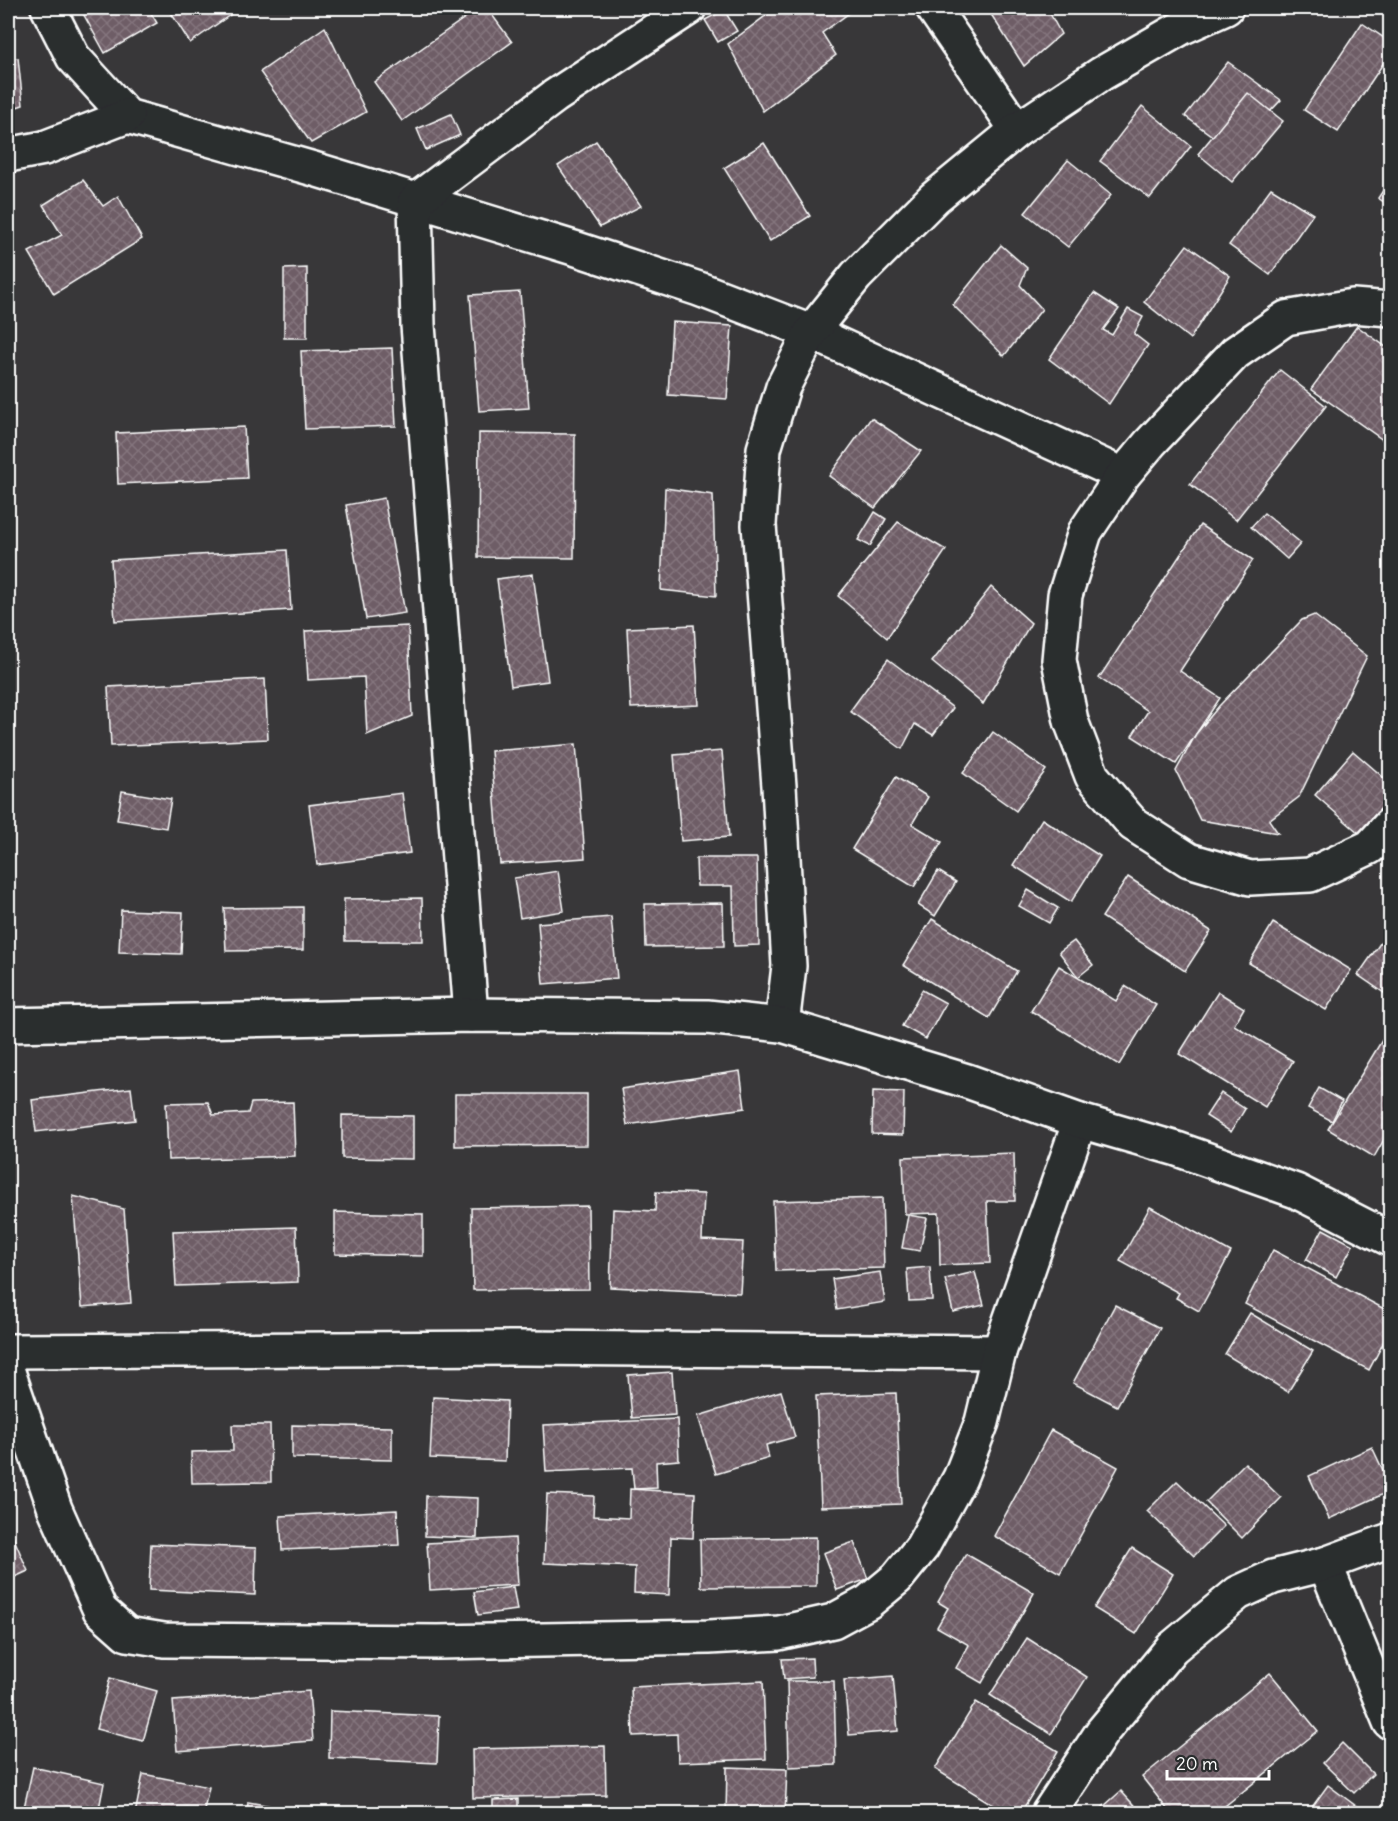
<svg xmlns="http://www.w3.org/2000/svg" width="1398" height="1821" font-family="Delius,sans-serif">
  <style>
    .building { fill: url(#building-cross-hatch); stroke: #fff; stroke-width: 1.5 }
    .lines { fill: none; stroke-linecap: round; stroke-linejoin: round }
    .street-casing { stroke: #fff; stroke-width: 38 }
    .secondary-casing { stroke: #fff; stroke-width: 38 }
    .street { stroke: #2a2d2e; stroke-width: 33 }
    .secondary { stroke: #2a2d2e; stroke-width: 33 }
  </style>
  <defs>
    <pattern id="building-cross-hatch" width="8" height="8" patternUnits="userSpaceOnUse" patternTransform="scale(1.5)"><rect width="8" height="8" fill="#6e5d66"/><path d="M0 0l8 8M0 8l8-8" fill="none" stroke="#84757d"/></pattern>
  </defs>
  <rect width="100%" height="100%" fill="#383739"/>
  <filter id="ink" filterUnits="userSpaceOnUse"><feTurbulence type="fractalNoise" baseFrequency=".0167" numOctaves="2"/><feDisplacementMap in="SourceGraphic" scale="12" xChannelSelector="R" yChannelSelector="G"/><feConvolveMatrix kernelMatrix="1 2 1 2 8 2 1 2 1" color-interpolation-filters="sRGB"/></filter>
  <g filter="url(#ink)">
    <g class="building">
      <polygon points="80,8 148,8 157,23 105,53"/>
      <polygon points="168,8 240,8 190,43"/>
      <polygon points="479,8 487,8 512,42 402,121 374,82"/>
      <polygon points="776,8 856,8 822,33 836,55 763,111 728,44"/>
      <polygon points="987,8 1047,8 1061,34 1024,66"/>
      <polygon points="724,10 737,31 718,42 705,20"/>
      <polygon points="1362,23 1390,42 1390,53 1338,132 1304,110"/>
      <polygon points="325,27 366,112 311,143 260,72"/>
      <polygon points="18,58 23,105 8,110 8,59"/>
      <polygon points="1228,62 1281,100 1233,151 1185,116"/>
      <polygon points="1248,93 1283,121 1232,182 1198,154"/>
      <polygon points="1142,106 1191,146 1150,198 1100,161"/>
      <polygon points="451,114 460,135 426,150 417,129"/>
      <polygon points="596,141 641,206 600,227 558,166"/>
      <polygon points="764,143 810,216 770,241 724,168"/>
      <polygon points="1068,160 1111,195 1068,247 1025,213"/>
      <polygon points="83,180 103,206 118,196 142,239 54,294 29,252 62,235 43,205"/>
      <polygon points="1390,180 1390,206 1378,198"/>
      <polygon points="1271,188 1313,214 1270,275 1229,245"/>
      <polygon points="1001,245 1027,268 1020,285 1042,309 1004,356 953,305"/>
      <polygon points="1187,245 1230,276 1190,339 1144,302"/>
      <polygon points="307,268 307,338 284,338 284,269"/>
      <polygon points="520,292 529,408 479,411 470,295"/>
      <polygon points="1094,293 1119,309 1103,330 1112,335 1128,309 1143,317 1134,334 1148,345 1109,404 1049,359"/>
      <polygon points="672,322 732,326 727,399 668,395"/>
      <polygon points="1357,326 1390,350 1390,445 1311,389"/>
      <polygon points="392,348 396,426 305,429 301,351"/>
      <polygon points="1280,370 1326,406 1236,520 1190,484"/>
      <polygon points="871,418 921,451 875,508 829,476"/>
      <polygon points="244,427 247,478 118,484 116,433"/>
      <polygon points="479,433 575,434 574,558 478,557"/>
      <polygon points="665,488 713,495 716,596 661,590"/>
      <polygon points="384,498 405,613 366,619 346,505"/>
      <polygon points="875,512 886,519 870,546 858,540"/>
      <polygon points="1264,513 1301,543 1287,559 1251,527"/>
      <polygon points="898,522 946,550 887,638 838,596"/>
      <polygon points="1200,525 1253,560 1180,671 1220,698 1176,764 1132,736 1148,711 1099,678"/>
      <polygon points="287,550 291,610 115,621 111,560"/>
      <polygon points="533,574 548,681 511,686 497,579"/>
      <polygon points="991,587 1031,623 983,704 932,662"/>
      <polygon points="1314,615 1367,656 1299,797 1269,820 1278,833 1200,820 1176,771 1196,734 1219,706 1302,620"/>
      <polygon points="694,625 699,705 631,708 627,628"/>
      <polygon points="408,626 412,716 367,735 364,677 308,680 305,631"/>
      <polygon points="888,659 953,708 933,735 915,724 902,749 850,711"/>
      <polygon points="265,679 268,739 111,746 108,687"/>
      <polygon points="993,732 1046,770 1016,811 963,773"/>
      <polygon points="576,744 585,858 500,864 491,751"/>
      <polygon points="722,751 729,837 681,841 674,755"/>
      <polygon points="1353,751 1390,783 1390,798 1359,833 1315,795"/>
      <polygon points="896,777 928,797 912,824 942,842 914,887 852,849"/>
      <polygon points="122,791 171,799 166,828 117,820"/>
      <polygon points="402,793 410,853 317,865 309,805"/>
      <polygon points="1042,819 1100,856 1071,902 1013,865"/>
      <polygon points="696,858 757,858 759,945 734,946 733,886 697,886"/>
      <polygon points="558,871 564,911 520,918 514,878"/>
      <polygon points="938,871 956,882 935,916 918,905"/>
      <polygon points="1128,877 1211,931 1185,971 1102,917"/>
      <polygon points="1028,890 1058,908 1049,923 1019,906"/>
      <polygon points="422,898 423,941 345,941 344,899"/>
      <polygon points="723,903 724,946 646,947 645,904"/>
      <polygon points="303,907 303,950 226,951 224,908"/>
      <polygon points="121,910 183,912 181,954 119,952"/>
      <polygon points="611,917 617,978 543,984 538,923"/>
      <polygon points="932,919 1017,971 989,1018 903,965"/>
      <polygon points="1273,923 1351,970 1326,1010 1249,963"/>
      <polygon points="1390,929 1390,997 1358,975"/>
      <polygon points="1074,941 1093,965 1078,977 1059,952"/>
      <polygon points="1059,966 1116,1001 1125,986 1156,1005 1119,1065 1031,1011"/>
      <polygon points="922,990 946,1003 926,1039 902,1026"/>
      <polygon points="1218,992 1244,1008 1234,1025 1293,1061 1265,1107 1179,1054"/>
      <polygon points="1384,1037 1390,1040 1390,1129 1374,1157 1328,1129"/>
      <polygon points="740,1071 745,1108 627,1125 621,1089"/>
      <polygon points="131,1088 135,1120 36,1132 32,1100"/>
      <polygon points="1319,1088 1342,1101 1332,1121 1308,1108"/>
      <polygon points="873,1091 904,1092 903,1135 872,1134"/>
      <polygon points="1221,1093 1245,1109 1231,1132 1206,1116"/>
      <polygon points="455,1094 587,1094 587,1145 455,1146"/>
      <polygon points="208,1102 213,1115 248,1113 251,1103 293,1102 295,1156 168,1160 166,1103"/>
      <polygon points="342,1115 413,1116 413,1159 342,1158"/>
      <polygon points="1014,1153 1015,1201 987,1201 990,1263 940,1265 939,1213 905,1214 903,1157"/>
      <polygon points="656,1192 704,1194 702,1240 743,1242 740,1293 610,1287 613,1209 655,1211"/>
      <polygon points="73,1196 124,1209 131,1303 82,1307"/>
      <polygon points="882,1198 884,1268 776,1271 773,1201"/>
      <polygon points="588,1206 589,1289 473,1290 471,1208"/>
      <polygon points="1150,1207 1231,1252 1199,1311 1176,1298 1179,1293 1120,1261"/>
      <polygon points="335,1212 423,1214 423,1256 335,1254"/>
      <polygon points="908,1215 927,1218 920,1251 902,1248"/>
      <polygon points="296,1227 298,1282 176,1286 173,1231"/>
      <polygon points="1323,1229 1353,1245 1336,1277 1306,1260"/>
      <polygon points="1273,1250 1390,1312 1390,1330 1369,1370 1245,1304"/>
      <polygon points="930,1267 932,1300 909,1301 907,1269"/>
      <polygon points="880,1272 885,1302 837,1310 832,1279"/>
      <polygon points="975,1272 984,1305 953,1312 945,1279"/>
      <polygon points="1115,1305 1160,1328 1117,1406 1073,1383"/>
      <polygon points="1250,1313 1313,1351 1288,1392 1225,1354"/>
      <polygon points="672,1372 675,1415 632,1418 628,1375"/>
      <polygon points="781,1391 795,1437 766,1445 769,1458 716,1474 698,1416"/>
      <polygon points="896,1393 901,1504 821,1507 816,1396"/>
      <polygon points="433,1397 507,1401 505,1461 430,1458"/>
      <polygon points="677,1419 679,1460 656,1462 657,1488 634,1489 632,1468 546,1472 543,1425"/>
      <polygon points="232,1425 270,1425 271,1482 192,1483 191,1452 233,1451"/>
      <polygon points="292,1425 392,1427 392,1460 292,1458"/>
      <polygon points="1051,1430 1118,1467 1060,1573 994,1536"/>
      <polygon points="1372,1447 1390,1485 1390,1491 1329,1519 1309,1476"/>
      <polygon points="1245,1463 1281,1498 1242,1538 1206,1502"/>
      <polygon points="1177,1481 1224,1526 1194,1556 1147,1511"/>
      <polygon points="630,1489 695,1493 693,1538 671,1537 669,1595 634,1593 635,1567 544,1563 547,1494 594,1496 593,1516 629,1518"/>
      <polygon points="426,1496 478,1498 477,1538 425,1536"/>
      <polygon points="397,1510 399,1545 282,1550 280,1516"/>
      <polygon points="8,1525 28,1571 8,1580"/>
      <polygon points="816,1537 816,1586 701,1587 700,1539"/>
      <polygon points="515,1538 518,1585 430,1590 427,1543"/>
      <polygon points="854,1542 868,1579 837,1590 823,1553"/>
      <polygon points="151,1544 256,1548 255,1595 149,1590"/>
      <polygon points="1132,1548 1173,1574 1136,1634 1094,1608"/>
      <polygon points="966,1554 1034,1593 982,1683 956,1668 969,1645 937,1627 948,1608 938,1602"/>
      <polygon points="513,1587 517,1610 478,1615 474,1592"/>
      <polygon points="1027,1638 1087,1677 1051,1734 990,1695"/>
      <polygon points="812,1658 813,1677 784,1679 782,1659"/>
      <polygon points="1270,1673 1318,1731 1215,1814 1171,1814 1142,1777"/>
      <polygon points="893,1676 898,1731 849,1735 844,1680"/>
      <polygon points="110,1678 157,1691 143,1741 96,1729"/>
      <polygon points="763,1681 766,1759 678,1762 677,1734 633,1736 631,1687"/>
      <polygon points="787,1681 834,1681 836,1765 789,1767"/>
      <polygon points="309,1691 313,1741 177,1751 173,1701"/>
      <polygon points="976,1702 1058,1751 1020,1814 1008,1814 935,1769"/>
      <polygon points="330,1711 439,1716 437,1763 329,1758"/>
      <polygon points="1342,1743 1373,1774 1354,1793 1323,1763"/>
      <polygon points="605,1746 606,1795 473,1798 472,1749"/>
      <polygon points="33,1767 104,1783 98,1814 23,1812"/>
      <polygon points="727,1767 787,1769 785,1814 726,1814"/>
      <polygon points="143,1774 209,1787 203,1814 135,1814"/>
      <polygon points="1328,1785 1364,1812 1363,1814 1307,1814"/>
      <polygon points="1121,1791 1142,1814 1095,1814"/>
      <polygon points="518,1799 518,1814 493,1814 493,1800"/>
      <polygon points="248,1802 296,1810 295,1814 247,1814"/>
    </g>
    <g class="lines">
      <g class="street-casing">
        <g id="street">
          <polyline points="48,8 73,57 127,116 314,169 577,249 699,289 811,332 1123,475"/>
          <polyline points="933,8 1017,130"/>
          <polyline points="8,155 44,148 127,116"/>
          <polyline points="1390,309 1353,306 1286,318 1235,353 1150,443 1123,475 1085,532 1065,595 1059,660 1071,721 1092,776 1133,824 1189,860 1250,878 1310,875 1370,847 1390,825"/>
          <polyline points="471,1015 418,325 415,201 555,96 689,8"/>
          <polyline points="782,1025 789,966 779,786 759,525 764,449 783,387 811,332 856,276 934,198 1017,130 1101,74 1181,28 1226,8"/>
          <polyline points="8,1351 521,1348 999,1352"/>
          <polyline points="8,1372 55,1509 100,1610 127,1634 164,1640 438,1642 709,1637 779,1633 833,1621 868,1602 897,1578 922,1547 960,1478 982,1422 999,1352 1080,1121"/>
          <polyline points="1325,1564 1390,1722"/>
          <polyline points="1048,1814 1102,1732 1172,1648 1238,1593 1273,1577 1325,1564 1390,1540"/>
        </g>
      </g>
      <g class="secondary-casing">
        <polyline id="secondary" points="8,1025 471,1015 707,1017 782,1025 967,1081 1080,1121 1177,1149 1296,1191 1390,1239"/>
      </g>
      <use href="#street" class="street"/>
      <use href="#secondary" class="secondary"/>
    </g>
  </g>
  <rect width="1398" height="1821" fill="none" stroke="#2a2d2e" stroke-width="30"/>
  <rect x="15" y="15" width="1368" height="1791" fill="none" stroke="#fff" stroke-width="2" filter="url(#ink)"/>
  <path d="M1167 1770v9h102v-9" fill="none" stroke="#ffffff" stroke-width="3"/>
  <text x="1176" y="1770" font-size="18" fill="#ffffff" stroke="#2a2d2e" stroke-width="4.5" paint-order="stroke">20 m</text>
</svg>
